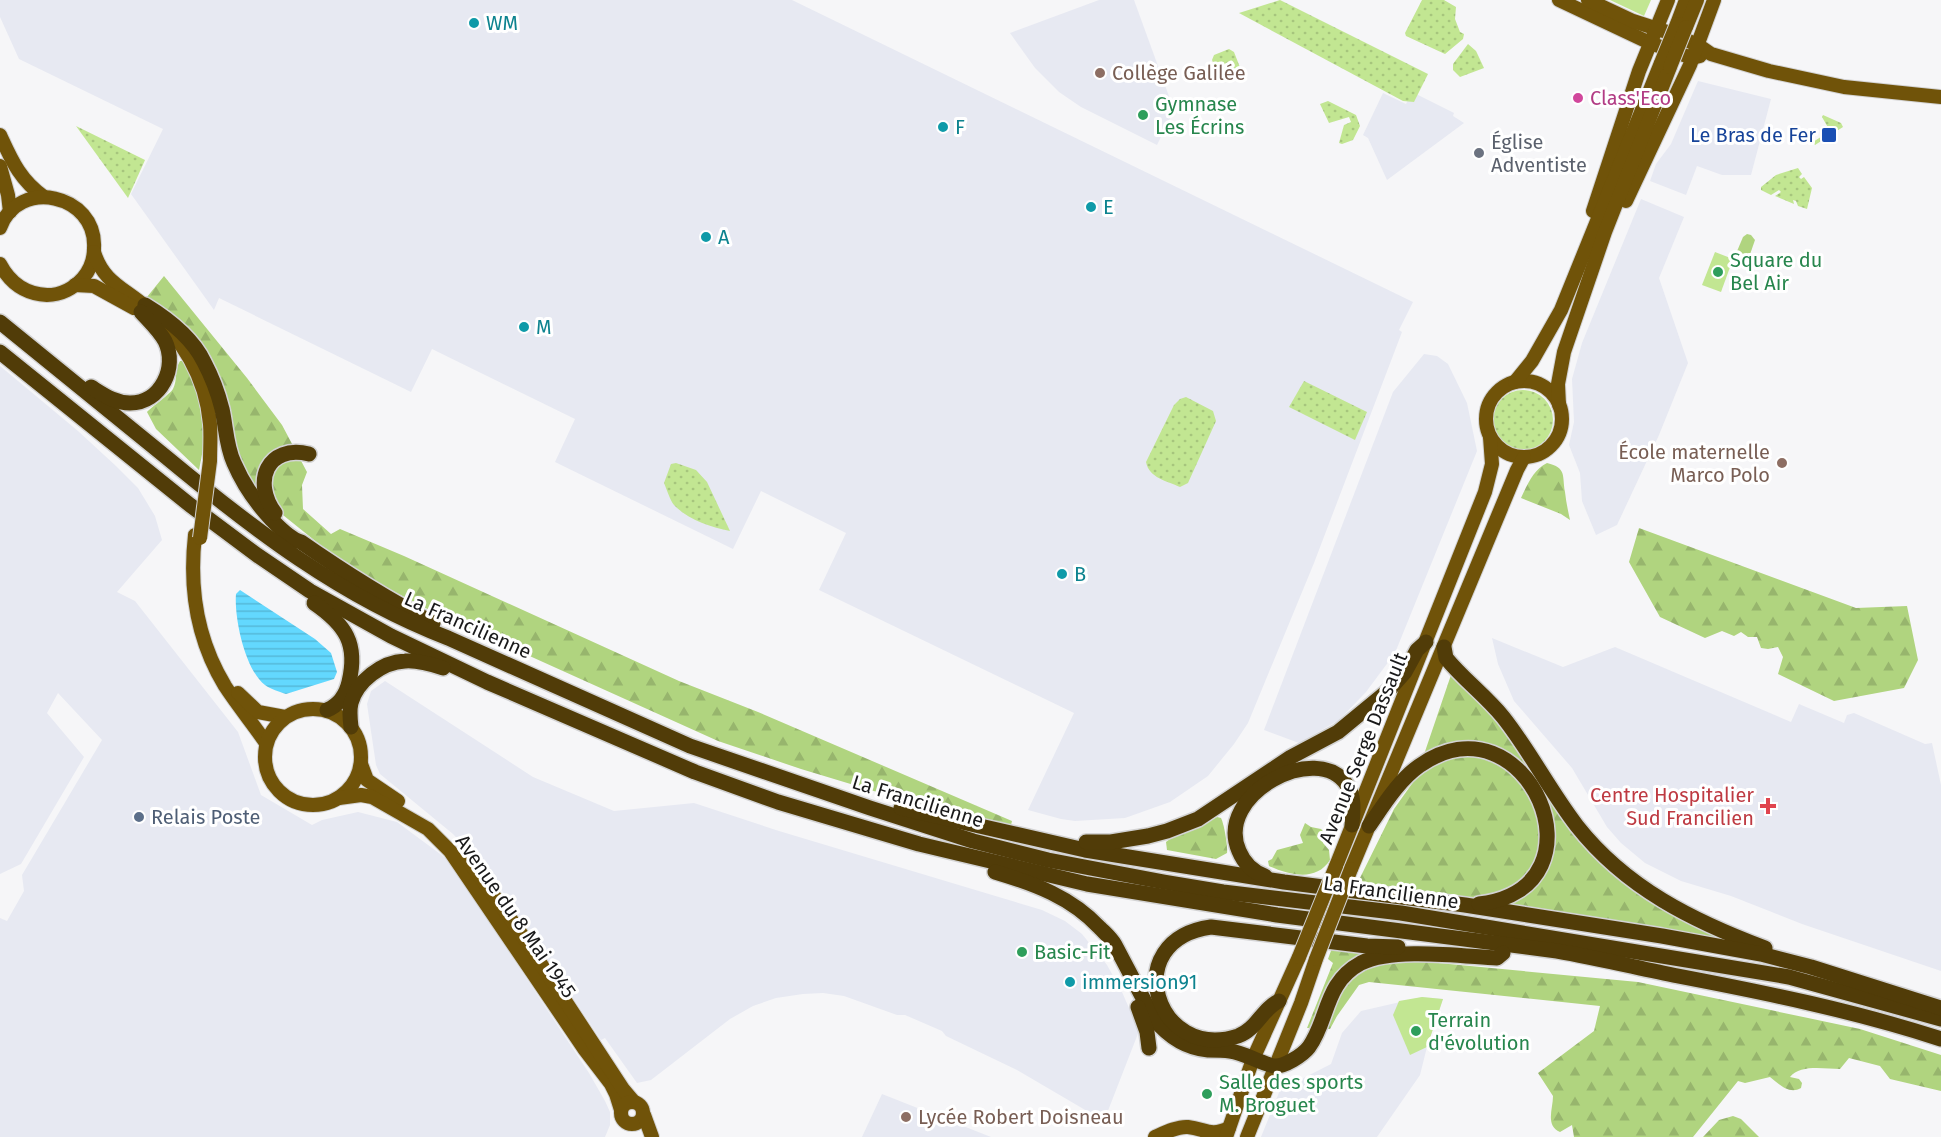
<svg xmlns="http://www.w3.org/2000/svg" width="1941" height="1137" font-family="'Fira Sans',sans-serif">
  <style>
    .built { fill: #e7e9f2 }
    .grass { fill: url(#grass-dots) }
    .forest { fill: url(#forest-firs) }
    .garden { fill: #c2e692 }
    .water { fill: url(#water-rules) }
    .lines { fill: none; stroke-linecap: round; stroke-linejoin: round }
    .major-casing { stroke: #d3d3d4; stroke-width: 16 }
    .highway-casing { stroke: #d3d3d4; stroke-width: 18 }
    .major { stroke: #705309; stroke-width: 14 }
    .highway { stroke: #513c08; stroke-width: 15 }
    .major-bridge-casing { stroke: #d3d3d4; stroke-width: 16; stroke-linecap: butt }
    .major-bridge { stroke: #705309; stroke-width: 14 }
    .culture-dot { fill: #0f9aa8; stroke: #fff; stroke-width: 2 }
    .education-dot { fill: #8d6e63; stroke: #fff; stroke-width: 2 }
    .hotel-dot { fill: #d1479c; stroke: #fff; stroke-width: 2 }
    .leisure-dot { fill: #2e9e5b; stroke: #fff; stroke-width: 2 }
    .transit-dot { fill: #1a4fb4; stroke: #fff; stroke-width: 2 }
    .worship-dot { fill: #6b7280; stroke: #fff; stroke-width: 2 }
    .health-dot { fill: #e0444e; stroke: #fff; stroke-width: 2 }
    .service-dot { fill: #5c6f8a; stroke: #fff; stroke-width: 2 }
    .labels { text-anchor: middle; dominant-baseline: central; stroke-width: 6; stroke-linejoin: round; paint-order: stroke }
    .culture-label { font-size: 20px; fill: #0d838f; stroke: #fff; text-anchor: start }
    .education-label { font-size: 20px; fill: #785e54; stroke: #fff; text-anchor: start }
    .hotel-label { font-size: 20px; fill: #b23c85; stroke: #fff; text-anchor: start }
    .leisure-label { font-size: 20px; fill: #27864d; stroke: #fff; text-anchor: start }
    .transit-label { font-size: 20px; fill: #164399; stroke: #fff; text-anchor: end }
    .worship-label { font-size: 20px; fill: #5b616d; stroke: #fff; text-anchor: start }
    .street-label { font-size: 20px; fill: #19191a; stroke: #fff }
    .health-label { font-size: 20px; fill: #be3a42; stroke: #fff; text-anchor: end }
    .service-label { font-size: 20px; fill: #4e5e75; stroke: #fff; text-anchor: start }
  </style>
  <defs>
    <pattern id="grass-dots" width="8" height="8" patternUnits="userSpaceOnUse" patternTransform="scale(1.5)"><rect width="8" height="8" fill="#c2e692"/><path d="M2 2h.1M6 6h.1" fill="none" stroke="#a6c57d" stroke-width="1.8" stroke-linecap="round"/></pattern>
    <pattern id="forest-firs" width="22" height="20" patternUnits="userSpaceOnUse" patternTransform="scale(1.5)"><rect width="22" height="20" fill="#b0d47f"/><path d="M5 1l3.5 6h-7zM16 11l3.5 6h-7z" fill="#97b56d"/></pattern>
    <pattern id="water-rules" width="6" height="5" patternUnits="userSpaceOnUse" patternTransform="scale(1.5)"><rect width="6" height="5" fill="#63d8fe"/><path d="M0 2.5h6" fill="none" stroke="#55b9d9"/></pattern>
  </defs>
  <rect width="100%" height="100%" fill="#f6f6f8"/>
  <g class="built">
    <polygon points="0,0 792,0 1413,302 1399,330 1402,332 1314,563 1248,723 1234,744 1208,776 1170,802 1125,818 1075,821 1061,819 1028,810 1074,713 819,590 846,533 761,491 733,549 555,462 575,419 432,349 411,392 219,298 214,310 131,194 163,129 19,59 0,17"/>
    <polygon points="1099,0 1134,0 1174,110 1157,145 1081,107 1059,92 1035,68 1010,33"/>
    <polygon points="1698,81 1771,99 1751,175 1722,175 1697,166 1686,195 1650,181 1656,164 1671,144"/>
    <polygon points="1412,92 1454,113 1453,116 1464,123 1387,180 1368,138 1363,135 1383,93 1406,104"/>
    <polygon points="1641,199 1684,217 1659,278 1688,363 1659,435 1617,525 1596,535 1582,501 1580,473 1569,445 1574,422 1572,379 1582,343"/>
    <polygon points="1424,354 1437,356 1448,364 1467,403 1477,451 1395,653 1366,692 1339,720 1299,743 1264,730 1393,392"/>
    <polygon points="0,366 78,431 116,466 138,488 155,516 162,540 117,592 135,601 238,732 261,795 312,825 322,820 358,812 397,822 455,865 468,890 589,1073 605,1101 610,1112 610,1125 605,1137 0,1137 0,918 7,921 24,891 22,875 102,740 58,693 47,713 84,757 21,864 0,874"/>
    <polygon points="1492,638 1563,667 1615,647 1791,722 1799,704 1844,723 1847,715 1854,713 1925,744 1932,743 1941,785 1941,971 1802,924 1731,896 1681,881 1645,863 1621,843 1607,827 1572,768 1514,701 1498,664"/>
    <polygon points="385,681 533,777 614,811 694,803 779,831 1042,910 1065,921 1082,934 1107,965 1122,992 1139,1031 1104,1121 1017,1070 946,1036 942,1031 905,1015 897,1015 844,996 823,993 803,994 776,998 753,1006 730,1019 651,1080 637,1083 605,1038 601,1040 494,879 453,834 380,774 376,765 367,704 371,691"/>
    <polygon points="1422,997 1443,999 1427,1047 1420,1075 1377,1137 1261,1137 1280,1090 1331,1064 1342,1033 1361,1011"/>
    <polygon points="882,1094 991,1137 862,1137"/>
  </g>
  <g class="grass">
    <polygon points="1280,0 1428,74 1414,102 1403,101 1239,13"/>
    <polygon points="1422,0 1444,0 1456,7 1455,19 1460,32 1464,34 1463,39 1445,54 1406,36 1405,33"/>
    <polygon points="1468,44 1476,51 1484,68 1460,77 1453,70 1453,64"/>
    <polygon points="1229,49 1234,52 1241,70 1238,76 1225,81 1219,77 1212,60 1214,55"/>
    <polygon points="1328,101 1356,115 1360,126 1353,140 1342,144 1339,143 1344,125 1351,122 1349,117 1329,123 1320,104"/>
    <polygon points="1823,115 1841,123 1843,127 1815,145 1813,142 1830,131 1822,117"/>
    <polygon points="76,126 145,160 128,198"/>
    <polygon points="1798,168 1802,174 1799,177 1801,179 1804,177 1812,188 1807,209 1798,206 1796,201 1793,200 1794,204 1775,196 1781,192 1779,190 1771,195 1761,190 1761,187 1776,175"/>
    <polygon points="1304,381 1367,412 1355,440 1289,407"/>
    <circle cx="1523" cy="420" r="30"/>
    <path d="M1186 397 1213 411 1216 421 1188 483 1180 487C1167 481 1149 478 1146 462L1174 405 1180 399Z"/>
    <path d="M676 463 696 470 707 482 730 531C711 527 688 520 674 505 670 500 667 490 664 483L671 464Z"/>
  </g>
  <g class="forest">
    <polygon points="1747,234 1751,235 1755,240 1748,260 1735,256 1743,237"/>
    <polygon points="164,276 247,378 282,425 307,472 302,485 303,509 331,534 340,529 404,556 679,681 758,712 1012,821 1011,825 887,795 801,769 718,741 439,615 387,588 334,556 258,495 167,312 147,297"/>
    <path d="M180 361H188L195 375 203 428 204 444 199 470 156 429 147 412C153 406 170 394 173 389 178 379 174 370 180 361Z"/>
    <path d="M1547 463C1567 468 1562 475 1565 492 1566 501 1568 511 1570 520L1561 514 1521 498C1527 485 1534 469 1547 463Z"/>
    <polygon points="1639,528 1856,608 1907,606 1918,660 1904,688 1834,701 1778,674 1783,657 1778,647 1768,649 1761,648 1757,637 1748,637 1741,632 1734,636 1722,631 1705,638 1660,617 1629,562"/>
    <polygon points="1451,675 1481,701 1520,750 1552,805 1635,891 1665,910 1724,940 1722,943 1357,884 1394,809 1416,778"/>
    <path d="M1217 817 1221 818C1224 823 1228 848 1227 853L1216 859 1167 850 1166 842 1170 839Z"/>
    <path d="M1305 823 1311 827 1321 829 1324 832 1323 843 1329 850 1330 860C1316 882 1290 875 1269 866L1268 861 1272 859 1277 850 1303 843 1300 835Z"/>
    <path d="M1332 948 1361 953 1381 964 1417 961 1638 982 1860 1029 1941 1055V1091L1890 1079 1880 1066 1849 1058 1840 1069C1825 1069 1800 1064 1790 1077L1799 1079 1802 1083 1801 1088C1789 1095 1779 1084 1770 1077L1745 1083 1738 1081 1693 1137H1574L1572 1125 1560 1132C1545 1125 1553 1109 1553 1096L1538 1073 1594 1031 1600 1006 1369 982 1359 985 1337 1016 1330 1029 1307 1028 1333 963 1328 959Z"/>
    <polygon points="1733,1116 1741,1119 1759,1137 1703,1137 1719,1120"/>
  </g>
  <g class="garden">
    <polygon points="1610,0 1651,0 1644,16"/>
    <polygon points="1715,252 1733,259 1721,292 1702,285"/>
    <polygon points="1422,997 1443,999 1427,1047 1410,1055 1393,1015 1399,1001"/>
  </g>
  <path class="water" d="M240 590 315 639 331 653 337 672 334 679 286 694C280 692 270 689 265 685 245 670 234 617 236 594Z"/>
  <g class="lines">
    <g class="major-casing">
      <g id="major">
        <polyline points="1559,0 1650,43 1692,58 1700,56"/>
        <polyline points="1588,0 1633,21 1667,32 1698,45 1711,54 1769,71 1844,87 1941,97"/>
        <polyline points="1677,24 1686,0"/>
        <polyline points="1686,27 1697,0"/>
        <path d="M0 135C12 161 20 180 44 197"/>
        <polyline points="0,166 8,195 10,212"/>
        <polyline points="1626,201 1690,65 1714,0"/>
        <polyline points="1593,211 1639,71 1668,0"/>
        <path d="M0 228C18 177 97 194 94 248 94 259 90 270 83 278 74 288 61 295 47 295 25 294 10 283 0 264"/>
        <path d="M94 252C103 282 124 288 146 307 182 337 206 377 210 424 211 436 210 449 210 461"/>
        <polyline points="75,285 94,286 134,308"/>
        <circle cx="1524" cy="419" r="38"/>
        <polyline points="1515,382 1532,361 1561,310 1661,63"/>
        <polyline points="1559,405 1558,384 1564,352 1605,232 1670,67"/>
        <path d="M195 535C189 588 197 640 225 686 238 706 253 724 266 743"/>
        <polyline points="238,693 258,712 285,717"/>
        <circle cx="313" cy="757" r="48"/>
        <polyline points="361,764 367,780 398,801"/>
        <polyline points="339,798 361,795 372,797 428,829 450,851 585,1050 611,1084 616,1094 621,1110"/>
        <polyline points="467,859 518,929 623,1089 634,1102"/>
        <polyline points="1336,866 1485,492 1492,464 1490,437"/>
        <polyline points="1351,869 1517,470 1524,457"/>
        <circle cx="632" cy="1113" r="11"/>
        <polyline points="644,1115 652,1137"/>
        <path d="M1155 1137C1164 1133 1178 1126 1188 1127 1206 1129 1210 1137 1229 1128"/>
        <polyline points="1226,1137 1253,1059 1299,957"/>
        <polyline points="1247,1137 1301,1003 1316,959"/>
      </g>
    </g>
    <g class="highway-casing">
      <g id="highway">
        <path d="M145 305C168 319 192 337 204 362 212 377 218 393 222 409 226 427 226 446 234 463 243 484 256 503 272 520 280 528 290 539 301 542 344 572 387 599 433 623"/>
        <path d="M0 322C55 367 110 412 166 457 253 529 341 597 448 638L690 746 870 808 973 841 1048 860 1164 882 1223 892 1401 913 1789 977 1941 1019"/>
        <path d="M0 352 190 505 257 555 310 591 391 636 487 682 695 772 778 802 919 844 1087 884 1277 915 1557 951C1598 958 1638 968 1678 976 1767 993 1855 1011 1941 1039"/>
        <path d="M91 387C104 395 115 403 130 403 161 403 178 367 165 341 159 330 149 321 141 312"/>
        <path d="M275 513C252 482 267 444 309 454"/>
        <path d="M314 603C346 625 358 644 349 682 346 695 339 705 327 710"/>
        <path d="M1444 647 1446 658C1463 679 1485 695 1503 717 1530 751 1550 791 1577 826 1626 888 1693 921 1765 948"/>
        <path d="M351 727C350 719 349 711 351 703 357 681 382 662 405 661 418 660 431 664 443 668"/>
        <polyline points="901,808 1085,850 1284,882 1465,905 1662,936 1761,954 1811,967 1941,1008"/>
        <path d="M1369 826C1383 806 1398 781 1419 766 1526 690 1613 888 1479 904"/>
        <polyline points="1086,842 1111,842 1148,836 1167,831 1198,819 1291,757 1338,732 1389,690 1405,672 1417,650 1426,642"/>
        <path d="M995 872C1035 884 1071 897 1100 928 1106 934 1111 938 1115 945L1154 1019C1168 1036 1185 1048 1208 1050 1215 1050 1223 1050 1230 1051 1245 1053 1259 1063 1274 1066 1284 1067 1303 1055 1309 1047 1329 1019 1324 983 1361 963 1393 947 1460 956 1497 958L1503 953"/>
        <path d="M1265 876C1253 872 1244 863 1239 851 1214 794 1318 740 1347 785 1355 796 1353 812 1352 825"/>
        <path d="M1279 1001C1262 1009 1257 1029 1238 1036 1156 1063 1117 940 1211 927L1367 946 1398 947"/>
        <polyline points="1138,1007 1147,1032 1149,1048"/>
      </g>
    </g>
    <use href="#major" class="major"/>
    <use href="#highway" class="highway"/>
    <g class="major-bridge-casing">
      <g id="major-bridge">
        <polyline points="1661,63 1677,24"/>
        <polyline points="1670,67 1686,27"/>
        <polyline points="200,538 210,461"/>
        <polyline points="1299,957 1336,866"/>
        <polyline points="1316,959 1351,869"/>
      </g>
    </g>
    <use href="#major-bridge" class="major-bridge"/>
  </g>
  <g class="culture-dot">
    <circle cx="474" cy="23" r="6"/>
    <circle cx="943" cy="127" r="6"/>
    <circle cx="1091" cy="207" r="6"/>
    <circle cx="706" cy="237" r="6"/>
    <circle cx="524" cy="327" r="6"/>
    <circle cx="1062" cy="574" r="6"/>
    <circle cx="1070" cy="982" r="6"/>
  </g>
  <g class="education-dot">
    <circle cx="1100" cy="73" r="6"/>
    <circle cx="1782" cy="463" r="6"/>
    <circle cx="906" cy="1117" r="6"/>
  </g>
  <circle class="hotel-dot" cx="1578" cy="98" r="6"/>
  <g class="leisure-dot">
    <circle cx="1143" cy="115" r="6"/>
    <circle cx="1718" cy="272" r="6"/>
    <circle cx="1022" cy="952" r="6"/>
    <circle cx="1416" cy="1031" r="6"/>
    <circle cx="1207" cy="1094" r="6"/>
  </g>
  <rect class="transit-dot" x="1821" y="127" width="16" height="16" rx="3"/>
  <circle class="worship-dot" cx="1479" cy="153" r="6"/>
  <path class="health-dot" d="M1765 797h6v6h6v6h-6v6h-6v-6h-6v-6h6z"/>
  <circle class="service-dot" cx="139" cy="817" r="6"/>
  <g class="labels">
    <g class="culture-label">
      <text x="486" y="23">WM</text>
      <text x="955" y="127">F</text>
      <text x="1103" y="207">E</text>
      <text x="718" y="237">A</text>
      <text x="536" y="327">M</text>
      <text x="1074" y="574">B</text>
      <text x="1082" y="982">immersion91</text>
    </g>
    <g class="education-label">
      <text x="1112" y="73">Collège Galilée</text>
      <text x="1770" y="452" text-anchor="end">École maternelle<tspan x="1770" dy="23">Marco Polo</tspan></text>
      <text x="918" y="1117">Lycée Robert Doisneau</text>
    </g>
    <g class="hotel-label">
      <text x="1590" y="98">Class'Eco</text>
    </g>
    <g class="leisure-label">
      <text x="1155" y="104">Gymnase<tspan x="1155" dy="23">Les Écrins</tspan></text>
      <text x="1730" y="260">Square du<tspan x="1730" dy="23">Bel Air</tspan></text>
      <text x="1034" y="952">Basic-Fit</text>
      <text x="1428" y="1020">Terrain<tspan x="1428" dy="23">d'évolution</tspan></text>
      <text x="1219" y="1082">Salle des sports<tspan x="1219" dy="23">M. Broguet</tspan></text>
    </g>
    <g class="transit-label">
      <text x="1816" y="135">Le Bras de Fer</text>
    </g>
    <g class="worship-label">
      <text x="1491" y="142">Église<tspan x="1491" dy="23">Adventiste</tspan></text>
    </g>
    <g class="street-label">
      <text transform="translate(468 625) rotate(24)">La Francilienne</text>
      <text transform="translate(1363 748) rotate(-68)">Avenue Serge Dassault</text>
      <text transform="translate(918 801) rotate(17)">La Francilienne</text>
      <text transform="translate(1391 892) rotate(8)">La Francilienne</text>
      <text transform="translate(516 916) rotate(55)">Avenue du 8 Mai 1945</text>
    </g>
    <g class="health-label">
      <text x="1754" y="795">Centre Hospitalier<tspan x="1754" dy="23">Sud Francilien</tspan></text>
    </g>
    <g class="service-label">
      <text x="151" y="817">Relais Poste</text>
    </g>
  </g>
</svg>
